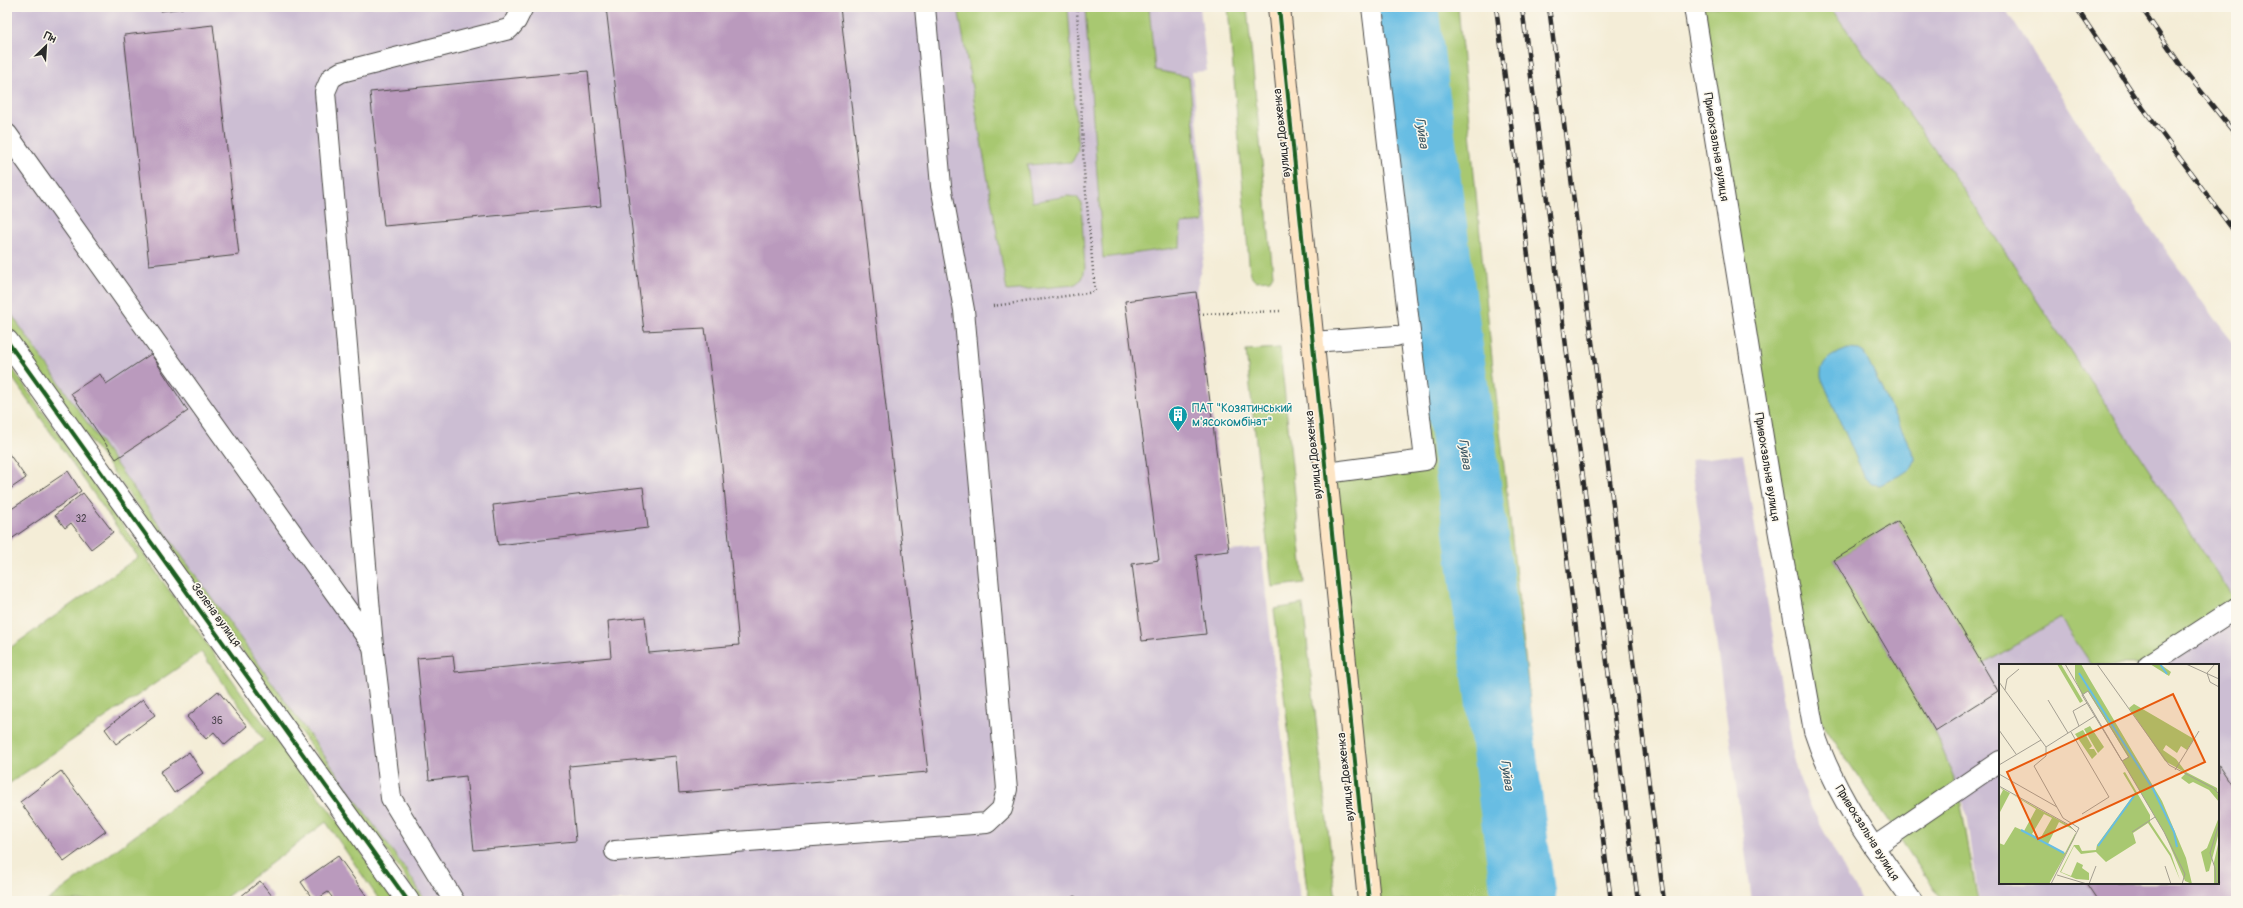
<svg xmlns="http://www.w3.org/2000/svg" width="2243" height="908" font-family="Pangolin,sans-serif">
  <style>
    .industrial { fill: #ccbed3; fill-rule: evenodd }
    .green { fill: #a8c871; stroke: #6a7a4e }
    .water { fill: #67bde3; stroke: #497487 }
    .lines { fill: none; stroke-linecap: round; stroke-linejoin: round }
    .river { stroke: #67bde3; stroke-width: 64 }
    .building { fill: #ba9abd }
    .lane-casing { stroke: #494845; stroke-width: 22 }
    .street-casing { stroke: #494845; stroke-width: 24 }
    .secondary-casing { stroke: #494845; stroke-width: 24 }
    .path { stroke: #494845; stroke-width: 2.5; stroke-dasharray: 1 3; stroke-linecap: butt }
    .lane { stroke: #fff; stroke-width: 20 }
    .street { stroke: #fff; stroke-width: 22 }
    .secondary { stroke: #fde5c5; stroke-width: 22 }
    .rail-casing { stroke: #2b2b2b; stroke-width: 4.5 }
    .rail { stroke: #fbf7ec; stroke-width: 3; stroke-dasharray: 9; stroke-linecap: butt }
    .cycleway-casing { stroke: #fbf7ec; stroke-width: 6 }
    .cycleway { stroke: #1b5e20; stroke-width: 4 }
    .labels { text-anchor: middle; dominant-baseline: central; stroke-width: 3; stroke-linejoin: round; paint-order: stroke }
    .number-label { font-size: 10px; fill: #4f4750 }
    .street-label { font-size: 12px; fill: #2b2b2b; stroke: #fbf7ec }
    .culture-label { font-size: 12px; fill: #0d838f; stroke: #fbf7ec; text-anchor: start }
    .water-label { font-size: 13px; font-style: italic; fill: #3d5762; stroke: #fbf7ec }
    .inset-river { fill: none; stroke: #67bde3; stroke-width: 2 }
    .inset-road { fill: none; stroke: #a49f92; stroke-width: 1 }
    .view { fill: #e8590c; fill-opacity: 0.15; stroke: #e8590c; stroke-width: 2 }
    .inset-edge { fill: none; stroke: #2b2b2b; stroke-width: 2 }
  </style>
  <rect width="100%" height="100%" fill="#fbf7ec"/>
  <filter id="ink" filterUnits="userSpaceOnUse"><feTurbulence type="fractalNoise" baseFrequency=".025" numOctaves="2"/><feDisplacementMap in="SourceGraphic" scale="8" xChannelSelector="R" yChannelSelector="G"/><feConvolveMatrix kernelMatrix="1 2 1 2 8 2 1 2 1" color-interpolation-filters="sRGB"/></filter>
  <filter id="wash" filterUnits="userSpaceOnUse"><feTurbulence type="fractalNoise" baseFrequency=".012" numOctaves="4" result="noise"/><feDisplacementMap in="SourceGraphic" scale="16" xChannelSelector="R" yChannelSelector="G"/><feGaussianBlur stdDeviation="0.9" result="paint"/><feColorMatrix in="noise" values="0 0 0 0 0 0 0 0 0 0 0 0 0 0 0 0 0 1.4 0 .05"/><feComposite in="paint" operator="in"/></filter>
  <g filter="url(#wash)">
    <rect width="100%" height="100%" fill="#f4edd7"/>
    <g class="industrial">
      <polygon points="7,7 1200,7 1207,71 1192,72 1209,233 1196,292 1229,551 1261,548 1300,901 425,901 413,880 114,461 7,308"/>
      <path d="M1727 7H2004L2101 158 2213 317 2236 346V901H1979L1967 815 1935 731 1998 691 1898 521ZM2000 665H2218V883H2000Z"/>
      <polygon points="1743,454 1793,757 1798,775 1812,809 1861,901 1752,901 1691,460"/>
    </g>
    <g class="green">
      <polygon points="958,7 1068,7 1078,151 1072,162 1027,165 1032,202 1068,196 1077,197 1081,203 1085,269 1082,279 1074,285 1007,291"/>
      <polygon points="1085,7 1149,7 1155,70 1189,77 1204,222 1181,224 1180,247 1103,258"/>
      <polygon points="1228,7 1247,7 1273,275 1270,280 1255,281 1250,275"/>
      <polygon points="1372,7 1458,7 1491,349 1541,801 1549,901 1369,901 1326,473 1425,460"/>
      <polygon points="1694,7 1830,7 1962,187 2236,602 2148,665 2092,665 2060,618 1982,665 1898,521 1834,560 1935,731 1958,788 1978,901 1942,901 1808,702"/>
      <polygon points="7,308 114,461 413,880 425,901 419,901 406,878 7,325"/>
      <polygon points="1280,348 1304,583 1272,587 1246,350"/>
      <polygon points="7,361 253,709 398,901 380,901 326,822 221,901 47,901 264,740 201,652 7,785 7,650 138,557 7,370"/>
      <polygon points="1303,604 1336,901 1305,901 1308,899 1274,609"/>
    </g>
    <path class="water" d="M1848 349 1859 350 1864 353 1915 457V461L1910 470 1880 485 1872 484 1865 478 1821 377C1820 359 1833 355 1848 349Z"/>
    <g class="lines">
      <polyline class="river" points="1406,7 1524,901"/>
    </g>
    <g id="blocks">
      <g class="building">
        <polygon points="160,7 183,7 183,8 161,11"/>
        <polygon points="606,7 840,7 928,772 679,793 676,756 569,766 576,841 474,850 466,776 429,780 417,658 453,655 455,672 611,657 608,621 645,617 649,653 739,645 722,466 705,328 644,331"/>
        <polygon points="213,25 239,255 149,265 124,35"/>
        <polygon points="588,71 601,206 384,226 370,92"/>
        <polygon points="1196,292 1229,551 1196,555 1206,634 1142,641 1132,564 1159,560 1125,301"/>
        <polygon points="151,354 188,411 116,459 71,393 100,374 106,384"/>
        <polygon points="7,451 26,478 7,491"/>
        <polygon points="68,471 81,491 7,542 7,512"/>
        <polygon points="643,487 648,528 498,545 493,505"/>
        <polygon points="83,493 113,532 91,549 71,523 65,528 55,515"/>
        <polygon points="1898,521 1998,691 1935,731 1834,560"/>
        <polygon points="218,691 247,726 225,745 214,732 206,739 187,717"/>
        <polygon points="143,699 155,715 116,744 105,729"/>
        <polygon points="189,752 203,773 174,793 160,772"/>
        <polygon points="2218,764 2236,791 2236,901 2098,901 2086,883 2218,883"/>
        <polygon points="61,771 106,831 64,862 20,802"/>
        <polygon points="338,856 368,898 363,901 335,901 328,892 314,901 301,882"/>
        <polygon points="260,881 273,897 268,901 235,901"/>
        <polygon points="1075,896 1079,901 1067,901"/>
      </g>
    </g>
  </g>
  <g filter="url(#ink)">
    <use href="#blocks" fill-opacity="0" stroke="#494845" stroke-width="1"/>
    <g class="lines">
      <g class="lane-casing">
        <g id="lane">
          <path d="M1694 7 1775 512 1814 731C1834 794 1873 847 1912 901"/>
          <polyline points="7,134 373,646"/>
          <polyline points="1312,342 1396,336"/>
          <polyline points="1324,457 1326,473 1425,460 1372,7"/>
          <polyline points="2148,665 2236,608"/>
          <polyline points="1874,847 2000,761"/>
          <polyline points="615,851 987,823 1002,809 1007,789 964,310 941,186 925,7"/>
          <polyline points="454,901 391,798 373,646 325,92 331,78 341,72 509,29 516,21 523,7"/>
        </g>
      </g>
      <g class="street-casing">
        <polyline id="street" points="7,341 408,901"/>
      </g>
      <g class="secondary-casing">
        <polyline id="secondary" points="1279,7 1369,901"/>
      </g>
      <g class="path">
        <polyline points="993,306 1095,292 1084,171 1077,7"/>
        <polyline points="1199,314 1280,311"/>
      </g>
      <use href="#lane" class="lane"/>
      <use href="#street" class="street"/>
      <use href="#secondary" class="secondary"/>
      <g class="rail-casing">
        <g id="rail">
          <polyline points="1496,7 1611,901"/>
          <polyline points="1522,7 1638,901"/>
          <polyline points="1549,7 1664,901"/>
          <polyline points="2076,7 2143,108 2236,234"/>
          <polyline points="2141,7 2184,70 2236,135"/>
        </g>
      </g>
      <use href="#rail" class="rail"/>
      <g class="cycleway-casing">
        <g id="cycleway">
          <polyline points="1279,7 1369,901"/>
          <polyline points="7,341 408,901"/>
        </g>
      </g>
      <use href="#cycleway" class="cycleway"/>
    </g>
  </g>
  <defs>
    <g id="building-pin" transform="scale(1)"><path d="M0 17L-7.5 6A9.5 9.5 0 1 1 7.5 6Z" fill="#0f9aa8" stroke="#fbf7ec"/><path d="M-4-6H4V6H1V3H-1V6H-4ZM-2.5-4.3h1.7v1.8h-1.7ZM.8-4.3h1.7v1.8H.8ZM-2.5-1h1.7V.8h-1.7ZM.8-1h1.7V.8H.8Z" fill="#fff"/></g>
  </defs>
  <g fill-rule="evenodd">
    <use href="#building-pin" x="1178" y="415"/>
  </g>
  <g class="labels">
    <g class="number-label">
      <text x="81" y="519">32</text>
      <text x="217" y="721">36</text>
    </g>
    <g class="street-label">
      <text transform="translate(1282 133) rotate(-96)">вулиця Довженка</text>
      <text transform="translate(1716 147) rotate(81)">Привокзальна вулиця</text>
      <text transform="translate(1314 455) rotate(-96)">вулиця Довженка</text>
      <text transform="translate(1767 467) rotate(81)">Привокзальна вулиця</text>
      <text transform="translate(216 615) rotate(54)">Зелена вулиця</text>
      <text transform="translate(1346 777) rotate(-96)">вулиця Довженка</text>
      <text transform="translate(1867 833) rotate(58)">Привокзальна вулиця</text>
    </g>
    <g class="culture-label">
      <text x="1192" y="408">ПАТ "Козятинський<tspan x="1192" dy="14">м'ясокомбінат"</tspan></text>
    </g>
    <g class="water-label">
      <text transform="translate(1422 133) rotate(82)">Гуйва</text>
      <text transform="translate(1465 454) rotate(82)">Гуйва</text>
      <text transform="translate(1507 775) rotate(82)">Гуйва</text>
    </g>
  </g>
  <g transform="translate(1999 664)">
    <rect width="220" height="220" fill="#f4edd7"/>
    <path d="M58 0H62L84 37 81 39ZM76 0H82L90 14 163 137 187 194 193 220 186 217 165 168 123 97 129 93 89 27 83 31 76 15ZM151 0H161L172 8 170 12ZM135 40 195 75 188 86 182 82 178 89 167 81 164 86 177 95 187 108 218 124 220 138 210 126 194 118 190 120 182 114 187 109 166 97 130 44ZM91 62 105 83 99 89 85 65ZM84 66 93 82 90 85H95L98 90 93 95 76 70ZM126 108 151 151V158L172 190 181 216 171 192 149 159 134 169 137 179 107 198 97 188 82 190 75 182 62 208 72 212 78 198 84 201 83 204 90 209V216L77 215 61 208 75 181H80L83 187 97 186 98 181 136 129 124 109ZM0 123 71 162 75 166 60 158 49 180 66 189 77 168 75 175 50 220H0V179L5 181 16 163 25 167 37 145 11 129 0 150V134L4 126ZM45 150 53 154 41 175 33 170ZM220 153V168L210 207 207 208 202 188 208 184ZM220 176V220H215V198Z" fill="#a8c871" fill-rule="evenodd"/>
    <path class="inset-river" d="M161 0 168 10M80 9 154 125 175 168 178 183M22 166 65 189M99 182 135 132"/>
    <path class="inset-road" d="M66 0 165 168 186 210 183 220M98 0 170 101 214 124 220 130M187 0 220 15M216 0 208 9 211 18 220 23M0 18 47 83M6 26 8 15 20 5M89 27 130 93 123 97 83 31ZM49 36 69 69M80 62 74 47 88 39M0 66 17 90M72 68 110 133 83 150M0 101 42 76M176 106 200 67M0 110 58 143M0 122 70 161 77 168M133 168 156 153M166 202 172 220M58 211 88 220M52 220 80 164 64 154 35 102 47 92V83L96 52M90 220 97 202M217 220 216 204 211 189 220 160"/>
    <path class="view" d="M174 30 206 98 39 175 8 108Z"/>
    <rect width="220" height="220" class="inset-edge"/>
  </g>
  <rect width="2243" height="908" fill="none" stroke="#fbf7ec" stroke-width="24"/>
  <g transform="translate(46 46) rotate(25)" stroke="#fbf7ec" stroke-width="3" paint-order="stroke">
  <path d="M0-3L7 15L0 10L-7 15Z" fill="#2b2b2b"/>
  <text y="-6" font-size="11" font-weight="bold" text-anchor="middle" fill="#2b2b2b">Пн</text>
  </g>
</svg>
